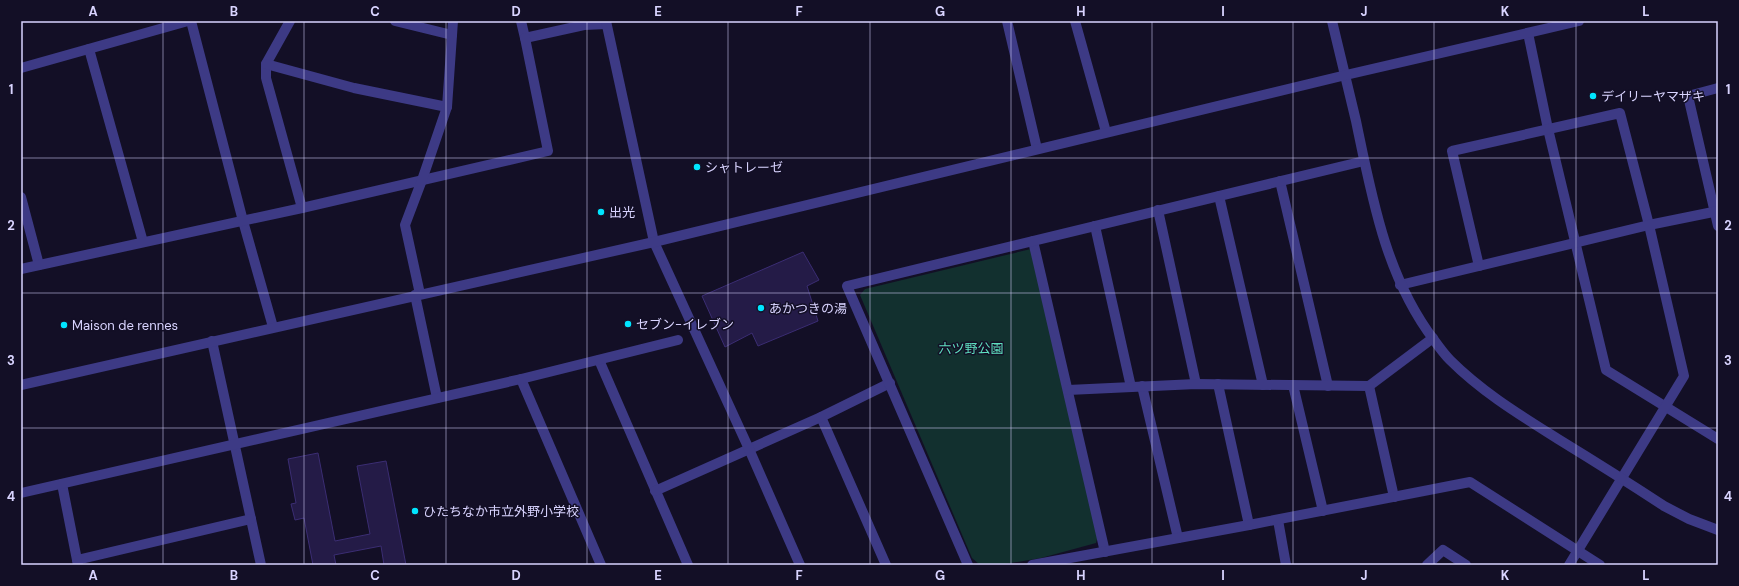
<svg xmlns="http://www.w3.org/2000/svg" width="1739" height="586" font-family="'DM Sans','Noto Sans JP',sans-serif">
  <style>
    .green { fill: #12302f }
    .building { fill: #241b47; stroke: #3b2d73 }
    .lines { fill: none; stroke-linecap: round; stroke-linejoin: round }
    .minor { stroke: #3d3a85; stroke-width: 10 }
    .tertiary { stroke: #3d3a85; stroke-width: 10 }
    .grid { fill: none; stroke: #d9d4ff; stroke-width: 1; stroke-opacity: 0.55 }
    .poi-dot { fill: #00e5ff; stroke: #130f26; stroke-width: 1.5 }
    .labels { text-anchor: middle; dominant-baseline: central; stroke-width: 3; stroke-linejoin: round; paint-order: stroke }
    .poi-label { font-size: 13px; fill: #d9d4ff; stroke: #130f26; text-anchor: start }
    .park-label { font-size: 13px; fill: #5fe0c0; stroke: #130f26 }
    .neatline { fill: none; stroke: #d9d4ff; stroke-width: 1.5 }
    .grid-label { font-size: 13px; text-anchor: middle; font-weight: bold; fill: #d9d4ff }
  </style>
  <rect width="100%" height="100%" fill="#130f26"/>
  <polygon class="green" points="1031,249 1099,532 1096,543 1041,558 999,565 980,565 972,558 860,295 865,289"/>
  <g class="building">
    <polygon points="803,252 819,280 807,286 818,321 758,346 752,333 725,347 702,296"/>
    <polygon points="318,453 335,541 370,534 357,466 386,461 406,565 384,565 381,546 334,555 336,565 313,565 304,518 295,520 291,504 296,503 288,459"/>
  </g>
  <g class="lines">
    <g class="minor">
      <polyline points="191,21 243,221 273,327"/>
      <polyline points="290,21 266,64 266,78 302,208"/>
      <polyline points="395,21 452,35"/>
      <polyline points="521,21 525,38 584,25 606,24"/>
      <polyline points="1007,21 1037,149"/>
      <polyline points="1075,21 1106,132"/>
      <polyline points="1528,33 1548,129 1606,370 1718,439"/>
      <polyline points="89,49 143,242"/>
      <polyline points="266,64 354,88 447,107"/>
      <polyline points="21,68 188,21"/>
      <polyline points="1718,88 1688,96 1718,226"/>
      <polyline points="1280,181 1328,386"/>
      <polyline points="1219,196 1263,385"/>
      <polyline points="21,197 39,265"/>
      <polyline points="1158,210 1196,384"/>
      <polyline points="1095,226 1131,387"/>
      <polyline points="1033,241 1105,552"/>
      <polyline points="1479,266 1452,151 1620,113 1649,225 1684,376 1569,565"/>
      <polyline points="21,269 302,208 548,151 525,38"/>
      <polyline points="1400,285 1649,225 1718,211"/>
      <polyline points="420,294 405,225 422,180 447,107 453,21"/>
      <polyline points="415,295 437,398"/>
      <polyline points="212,341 261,565"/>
      <polyline points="599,360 688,565"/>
      <polyline points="521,379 601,565"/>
      <polyline points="1218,384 1249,525"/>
      <polyline points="1293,385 1323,511"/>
      <polyline points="1142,386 1178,538"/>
      <polyline points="1369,386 1394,497"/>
      <polyline points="1068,390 1196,384 1369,386 1433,338"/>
      <polyline points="821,417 886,565"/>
      <polyline points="62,484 78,565"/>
      <polyline points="655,491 821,417 890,383"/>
      <polyline points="21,493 521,379 678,340"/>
      <polyline points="1278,520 1286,565"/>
      <polyline points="77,560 251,519"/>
      <polyline points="968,565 847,286 1364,161"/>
      <polyline points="1032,565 1249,525 1470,482 1600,565"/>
      <polyline points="1427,565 1443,550 1466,565"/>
    </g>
    <g class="tertiary">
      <polyline points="606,21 654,242 749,449 800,565"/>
      <path d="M1332 21C1340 54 1348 88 1356 121 1372 198 1386 277 1434 340 1439 347 1444 354 1450 360 1482 392 1520 415 1558 439 1594 461 1629 483 1664 506L1689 519 1718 530"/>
      <polyline points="21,385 654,242 1346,75 1579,21"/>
    </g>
  </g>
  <path class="grid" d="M163 21V565M304 21V565M446 21V565M587 21V565M728 21V565M870 21V565M1011 21V565M1152 21V565M1293 21V565M1434 21V565M1576 21V565M21 158H1718M21 293H1718M21 428H1718"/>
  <g class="poi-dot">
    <circle cx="1593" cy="96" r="4"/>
    <circle cx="697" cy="167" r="4"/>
    <circle cx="601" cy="212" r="4"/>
    <circle cx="761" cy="308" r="4"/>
    <circle cx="628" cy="324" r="4"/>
    <circle cx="64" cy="325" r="4"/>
    <circle cx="415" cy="511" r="4"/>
  </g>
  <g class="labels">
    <g class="poi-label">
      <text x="1601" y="96">デイリーヤマザキ</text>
      <text x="705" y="167">シャトレーゼ</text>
      <text x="609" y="212">出光</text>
      <text x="769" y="308">あかつきの湯</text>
      <text x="636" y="324">セブン-イレブン</text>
      <text x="72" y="325">Maison de rennes</text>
      <text x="423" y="511">ひたちなか市立外野小学校</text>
    </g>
    <g class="park-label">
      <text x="971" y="348">六ツ野公園</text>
    </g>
  </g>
  <rect width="1739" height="586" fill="none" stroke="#130f26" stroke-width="44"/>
  <rect x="22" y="22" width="1695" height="542" class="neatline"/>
  <g class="grid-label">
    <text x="93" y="16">A</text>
    <text x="234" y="16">B</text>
    <text x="375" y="16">C</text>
    <text x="516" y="16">D</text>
    <text x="658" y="16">E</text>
    <text x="799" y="16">F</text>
    <text x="940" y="16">G</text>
    <text x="1081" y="16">H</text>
    <text x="1223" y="16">I</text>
    <text x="1364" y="16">J</text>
    <text x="1505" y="16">K</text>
    <text x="1646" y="16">L</text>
    <text x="11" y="94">1</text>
    <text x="1728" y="94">1</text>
    <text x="11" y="230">2</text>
    <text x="1728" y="230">2</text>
    <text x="11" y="365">3</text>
    <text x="1728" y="365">3</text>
    <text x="11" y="501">4</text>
    <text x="1728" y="501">4</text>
    <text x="93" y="580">A</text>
    <text x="234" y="580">B</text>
    <text x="375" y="580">C</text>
    <text x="516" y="580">D</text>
    <text x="658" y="580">E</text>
    <text x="799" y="580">F</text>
    <text x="940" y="580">G</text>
    <text x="1081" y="580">H</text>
    <text x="1223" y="580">I</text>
    <text x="1364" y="580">J</text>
    <text x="1505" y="580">K</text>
    <text x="1646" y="580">L</text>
  </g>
</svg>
